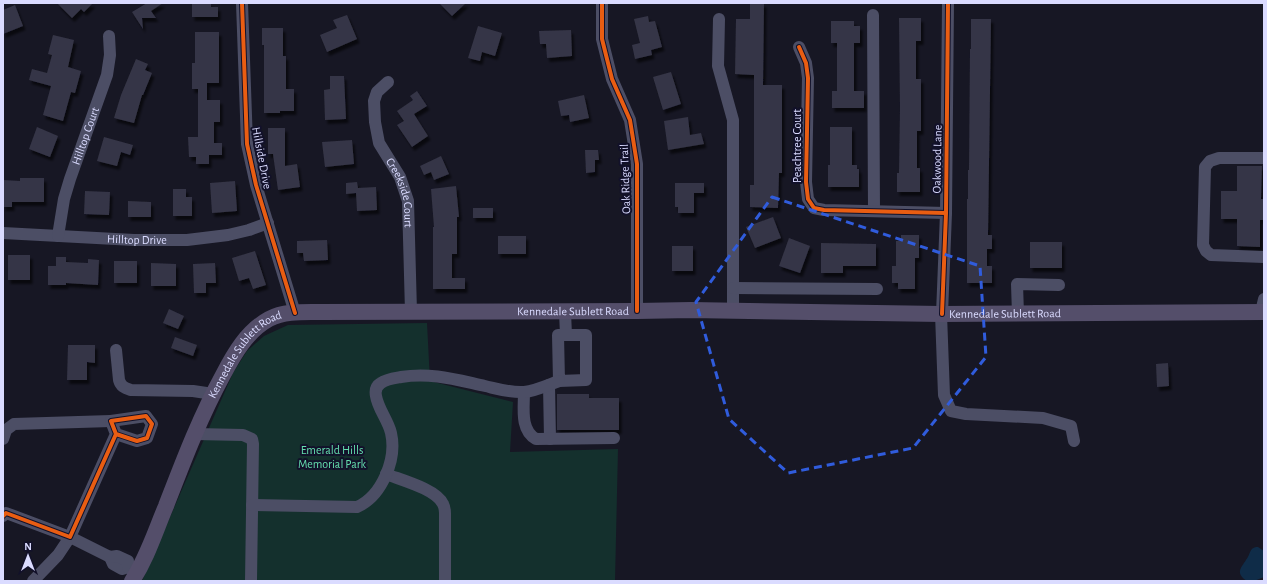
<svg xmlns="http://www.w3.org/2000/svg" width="1267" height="584" font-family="'Alegreya Sans',sans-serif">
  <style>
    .green { fill: #14302d }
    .water { fill: #0f2c48 }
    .building { fill: #353546; filter: url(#shadow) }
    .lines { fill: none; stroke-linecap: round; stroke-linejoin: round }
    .minor { stroke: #4c4e65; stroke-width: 12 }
    .major { stroke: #544e6a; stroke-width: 16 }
    .cycleway-casing { stroke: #12112a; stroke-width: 6 }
    .cycleway { stroke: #e95d12; stroke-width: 4 }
    .marked { fill: none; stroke: #305cdc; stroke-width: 3; stroke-dasharray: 8 5; stroke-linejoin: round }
    .labels { text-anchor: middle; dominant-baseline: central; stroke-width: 4; stroke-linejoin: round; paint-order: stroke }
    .street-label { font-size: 12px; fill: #dadbff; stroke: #12112a }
    .park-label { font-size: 12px; fill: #65dfaf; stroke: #12112a }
  </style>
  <defs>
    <filter id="shadow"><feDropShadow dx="2.5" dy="4" stdDeviation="1" flood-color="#0009"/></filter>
  </defs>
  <rect width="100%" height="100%" fill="#171724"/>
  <polygon class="green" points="427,323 430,381 513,402 510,452 618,449 615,581 142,581 233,373 247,351 264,336 288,325"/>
  <path class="water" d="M1258 547 1264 551V577L1254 581H1247C1235 573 1241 568 1246 560 1251 554 1249 547 1258 547Z"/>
  <g class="building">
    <polygon points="57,3 93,3 84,12 81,9 72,18"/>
    <polygon points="147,3 163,3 151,11 156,18 142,18 143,29 132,12"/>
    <polygon points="192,3 211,3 211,7 218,7 218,17 192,17"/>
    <polygon points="439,3 466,3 452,16"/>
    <polygon points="750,3 764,3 763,85 782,85 782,173 779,173 778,208 750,207 750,185 754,185 754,75 735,74 736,19 750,19"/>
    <polygon points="15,5 23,26 3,34 3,10"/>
    <polygon points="347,15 357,39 327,52 320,35 337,28 333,20"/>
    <polygon points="648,16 649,22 655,21 662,47 651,50 652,55 635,59 632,45 640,43 634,19"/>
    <polygon points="899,18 921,18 921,41 916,41 916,79 921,79 921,131 917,131 917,168 920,168 920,192 897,192 897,173 899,173 900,109"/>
    <polygon points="971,19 991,19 988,235 992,235 992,249 987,249 987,266 992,266 992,283 967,283 967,199 968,199 968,170 969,170 970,49 971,49"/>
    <polygon points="831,21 854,21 854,26 860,26 860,43 854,43 854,91 864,91 864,108 832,108 832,91 837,91 837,43 831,43"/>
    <polygon points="478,26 502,33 495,56 482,52 480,61 468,58"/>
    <polygon points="262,28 283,28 283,56 286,56 286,89 294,89 294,111 280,111 280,113 264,113 264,45 262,45"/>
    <polygon points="571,30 572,56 547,58 546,44 540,44 539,31"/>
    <polygon points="195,32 219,32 219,83 207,83 207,100 220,100 220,122 214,122 214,143 222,143 222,155 209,155 209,164 196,164 196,157 189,157 188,137 198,137 198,89 192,89 192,63 195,63"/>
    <polygon points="53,35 74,40 68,67 81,71 75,93 71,92 63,121 43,115 51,86 29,80 32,69 47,73 52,55 48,54"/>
    <polygon points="136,59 148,64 145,70 152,73 143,95 142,95 134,123 114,118 121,95"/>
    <polygon points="671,72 681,104 663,110 653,77"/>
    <polygon points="330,76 344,76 346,119 325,120 324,90 330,89"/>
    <polygon points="417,91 427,106 414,114 428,136 412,147 397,125 404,121 397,111 413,100 410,96"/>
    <polygon points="584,95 589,118 570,122 569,115 561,116 558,101"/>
    <polygon points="688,117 690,135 701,133 704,144 668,150 664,121"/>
    <polygon points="37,127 58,136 50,157 29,149"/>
    <polygon points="830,127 852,127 852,165 857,165 857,169 859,169 859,187 828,187 828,165 830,165"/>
    <polygon points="268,128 285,128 285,166 297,164 300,187 278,190 273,154 268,154"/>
    <polygon points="104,137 133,145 130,155 121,152 117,166 97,161"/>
    <polygon points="352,140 354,164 325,167 322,142"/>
    <polygon points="585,150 598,150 599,160 595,160 595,172 586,173"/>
    <polygon points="441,156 449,174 434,180 431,172 424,175 420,166"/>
    <polygon points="1237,166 1262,166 1261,199 1264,199 1264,220 1260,220 1260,247 1237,246 1237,219 1221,219 1221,191 1237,191"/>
    <polygon points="20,178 44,178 44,202 12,202 12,207 3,207 3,180 20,181"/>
    <polygon points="235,181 237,211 212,213 210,183"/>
    <polygon points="357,182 358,188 376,187 377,210 357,211 356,193 346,194 346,183"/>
    <polygon points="675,183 704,183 704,193 694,193 694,213 678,213 678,207 675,207"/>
    <polygon points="456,186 459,217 457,217 457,254 452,254 452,278 465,278 465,289 433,289 433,227 434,227 431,189"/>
    <polygon points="173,189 186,189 186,197 192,197 192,216 173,216"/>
    <polygon points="85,191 110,192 109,215 84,214"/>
    <polygon points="128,201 151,202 151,217 128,217"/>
    <rect x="473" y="208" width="20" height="10"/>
    <polygon points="773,217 781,238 755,248 746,227"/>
    <polygon points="901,235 919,235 919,258 915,258 915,289 898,289 898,283 892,283 892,266 896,266 896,241 901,241"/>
    <rect x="498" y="236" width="28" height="18"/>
    <polygon points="789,238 810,246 800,273 779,266"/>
    <polygon points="327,240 328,260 304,261 303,253 297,253 297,241"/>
    <rect x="1030" y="242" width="32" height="26"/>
    <polygon points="821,243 876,244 876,266 843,266 843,273 821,273"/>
    <rect x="672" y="246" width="21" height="25"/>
    <polygon points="255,251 266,285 253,289 249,278 239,281 232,258"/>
    <rect x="8" y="255" width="22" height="25"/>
    <polygon points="56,257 66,257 66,262 88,263 88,259 99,260 98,285 66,283 66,285 48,285 48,266 56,266"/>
    <rect x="114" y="261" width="23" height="22"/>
    <polygon points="151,263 176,264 176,286 151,286"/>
    <polygon points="215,263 216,283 206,283 206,293 194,293 193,264"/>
    <polygon points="169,309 184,316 178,329 163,323"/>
    <polygon points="175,337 197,345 193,356 171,348"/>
    <polygon points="68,345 95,345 95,363 87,362 87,380 67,380"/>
    <polygon points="1168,363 1169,386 1157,387 1156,364"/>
    <polygon points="557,394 589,394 589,398 619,398 619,430 557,430"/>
  </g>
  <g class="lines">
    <g class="minor">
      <polyline points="242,3 247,144 256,185 295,313"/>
      <polyline points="602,3 602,39 612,79 630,120 637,164 637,311"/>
      <polyline points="873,15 874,211"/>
      <polyline points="719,19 718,66 733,120 733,311"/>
      <polyline points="799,47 806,63 808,78 806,182 808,199 814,208 824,210 946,213"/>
      <path id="s1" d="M388 82 377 92 374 101 375 122 379 143 400 177 408 201 411 312"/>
      <polyline points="1264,158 1219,158 1210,161 1205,167 1203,245 1206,251 1211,255 1264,257"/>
      <path id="s2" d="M3 233 134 240H187L228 235 249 230 268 223"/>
      <path id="s3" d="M58 236 64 199 70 179 107 75 110 55 109 36"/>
      <polyline points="733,288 877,289"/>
      <polyline points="565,312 566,335"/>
      <polyline points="1261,312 1264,299"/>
      <polyline points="941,314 944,395 951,411 966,414 1043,418 1071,426 1074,441"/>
      <polyline points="942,314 946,213 948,3"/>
      <polyline points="1018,314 1017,284 1059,285"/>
      <polygon points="558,335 586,335 586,380 559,381"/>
      <path d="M116 350 119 380C121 387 125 388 131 390L193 391 213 394"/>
      <polyline points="549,385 550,439"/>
      <path d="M524 392C524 408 520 430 536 439L614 438"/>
      <polyline points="195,434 243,435 252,439 253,444 251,581"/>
      <polyline points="3,439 6,430 14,424 111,421"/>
      <path d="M386 474C401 480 436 489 443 504 444 506 445 510 445 513V581"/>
      <path d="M252 505 357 507C382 496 397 459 391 433 388 420 378 409 376 396 375 391 376 386 381 383 386 379 395 378 401 377 431 372 457 380 485 386 498 389 511 393 524 392 536 391 548 385 559 381"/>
      <polyline points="3,516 6,513 70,537 116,434 111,421 146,416 152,424 147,438 137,441 116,434"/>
      <polyline points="110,557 113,564 122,569 128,567"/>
      <polyline points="33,581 58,555 70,537 110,557 117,556 128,561 128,567 137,573"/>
    </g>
    <path class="major" id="s4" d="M132 581C147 558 155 532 166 506 183 462 200 417 223 375 234 354 247 331 269 319 284 311 303 312 319 312L637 311 691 310 941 314 1264 312"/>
    <g class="cycleway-casing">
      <g id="cycleway">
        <polyline points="242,3 247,144 256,185 295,313"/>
        <polyline points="602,3 602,39 612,79 630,120 637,164 637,311"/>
        <polyline points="799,47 806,63 808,78 806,182 808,199 814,208 824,210 946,213"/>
        <polyline points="942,314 946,213 948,3"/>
        <polyline points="3,516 6,513 70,537 116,434 111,421 146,416 152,424 147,438 137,441 116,434"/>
      </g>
    </g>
    <use href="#cycleway" class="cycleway"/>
  </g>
  <path class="marked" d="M772 197 980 266 986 357 913 448 788 473 729 419 696 302Z"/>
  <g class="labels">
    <g class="street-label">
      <text stroke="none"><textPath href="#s3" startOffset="104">Hilltop Court</textPath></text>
      <text transform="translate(797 146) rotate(-90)">Peachtree Court</text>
      <text transform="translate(262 158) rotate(79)">Hillside Drive</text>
      <text transform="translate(937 159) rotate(-89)">Oakwood Lane</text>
      <text transform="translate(625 179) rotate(-92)">Oak Ridge Trail</text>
      <text stroke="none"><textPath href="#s1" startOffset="122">Creekside Court</textPath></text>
      <text stroke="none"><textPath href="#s2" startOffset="134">Hilltop Drive</textPath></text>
      <text stroke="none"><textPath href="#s4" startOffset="604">Kennedale Sublett Road</textPath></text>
      <text stroke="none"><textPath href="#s4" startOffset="1036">Kennedale Sublett Road</textPath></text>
      <text stroke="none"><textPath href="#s4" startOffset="256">Kennedale Sublett Road</textPath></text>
    </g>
    <g class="park-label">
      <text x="332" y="450">Emerald Hills<tspan x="332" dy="14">Memorial Park</tspan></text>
    </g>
  </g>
  <rect width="1267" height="584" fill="none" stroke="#dadbff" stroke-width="8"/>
  <g transform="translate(28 556)" stroke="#12112a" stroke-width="3" paint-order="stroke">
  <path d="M0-3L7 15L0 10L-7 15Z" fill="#dadbff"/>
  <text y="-6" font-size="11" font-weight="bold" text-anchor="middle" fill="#dadbff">N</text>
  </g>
</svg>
